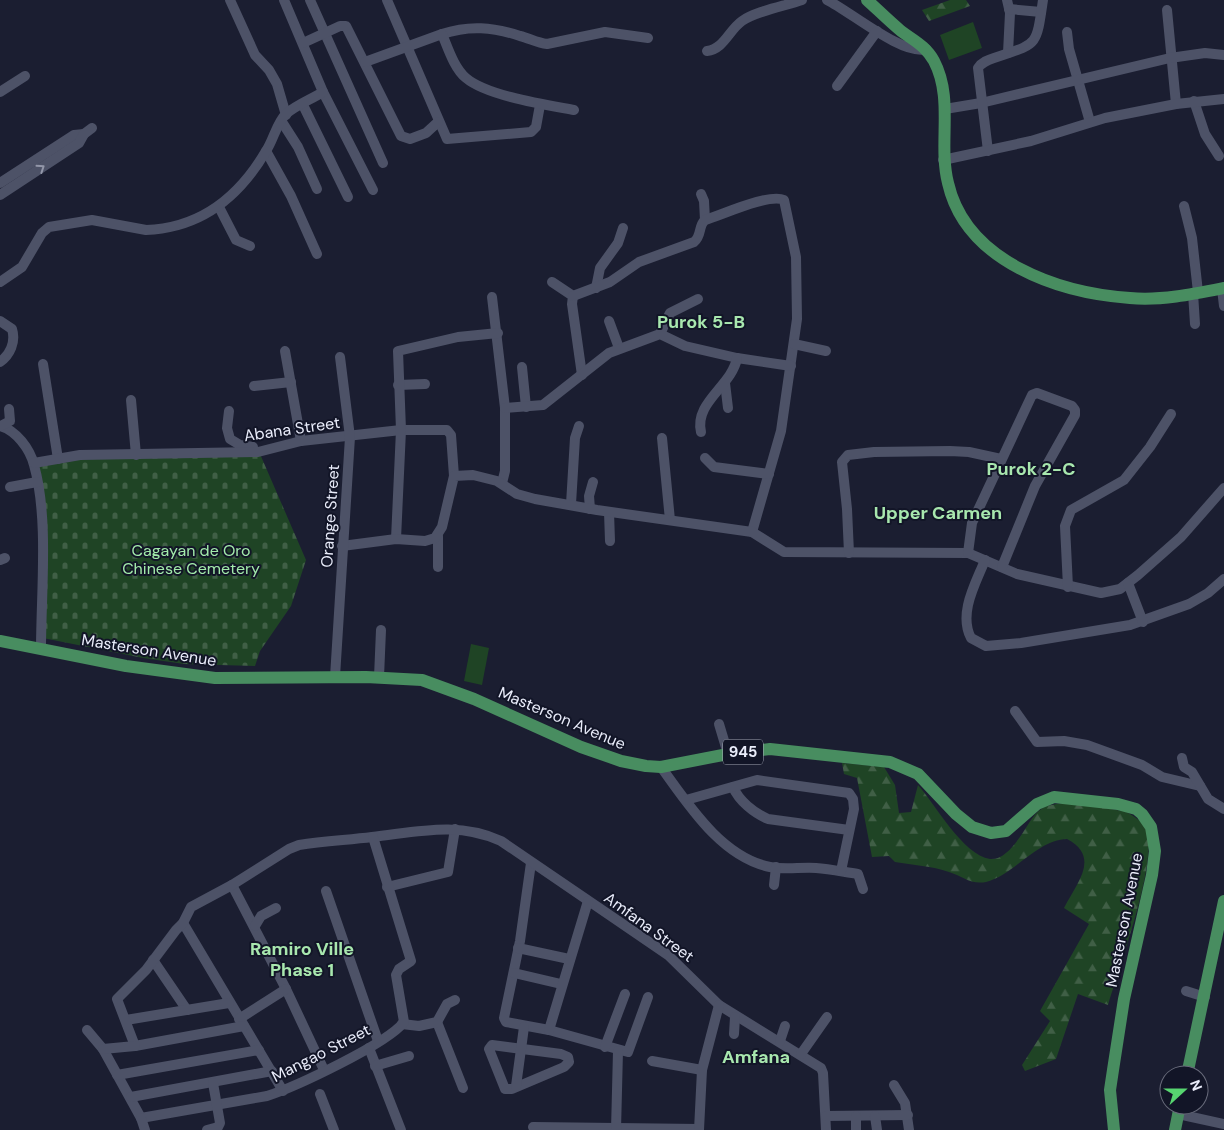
<svg xmlns="http://www.w3.org/2000/svg" width="1224" height="1130" font-family="'DM Sans',sans-serif">
  <style>
    .forest { fill: url(#forest-firs) }
    .cemetery { fill: url(#cemetery-stones) }
    .garden { fill: #1f4425 }
    .lines { fill: none; stroke-linecap: round; stroke-linejoin: round }
    .minor { stroke: #4d5267; stroke-width: 10 }
    .major { stroke: #488d60; stroke-width: 12 }
    .oneway { stroke: #9397a9 }
    .labels { text-anchor: middle; dominant-baseline: central; stroke-width: 4; stroke-linejoin: round; paint-order: stroke }
    .shield { fill: #121527; stroke: #a8acbb; stroke-width: 1 }
    .shield-label { font-size: 15px; font-weight: bold; fill: #e9ecfa }
    .street-label { font-size: 16px; fill: #e9ecfa; stroke: #121527 }
    .park-label { font-size: 16px; fill: #a3ebab; stroke: #121527 }
    .neighbourhood-label { font-size: 18px; font-weight: bold; fill: #a8e7ae; stroke: #121527 }
  </style>
  <defs>
    <pattern id="forest-firs" width="22" height="20" patternUnits="userSpaceOnUse" patternTransform="scale(1.25)"><rect width="22" height="20" fill="#1f4425"/><path d="M5 1l3.5 6h-7zM16 11l3.5 6h-7z" fill="#405f46"/></pattern>
    <pattern id="cemetery-stones" width="16" height="16" patternUnits="userSpaceOnUse" patternTransform="scale(1.25)"><rect width="16" height="16" fill="#1f4425"/><path d="M2 7V4a2 2 0 0 1 4 0v3zM10 15v-3a2 2 0 0 1 4 0v3z" fill="#405f46"/></pattern>
  </defs>
  <rect width="100%" height="100%" fill="#1b1e31"/>
  <g class="forest">
    <polygon points="950,0 966,0 970,6 929,21 922,10"/>
    <path d="M842 763 884 767 895 785 899 813 911 812 918 785C935 804 963 855 990 859 1004 860 1015 844 1022 834 1029 824 1035 810 1047 806 1070 799 1101 808 1124 811 1133 815 1146 823 1148 834 1154 872 1120 965 1108 1005L1078 994 1056 1059 1025 1071 1022 1065 1050 1021 1040 1011 1089 924 1064 908C1077 883 1101 857 1067 839 1038 839 1014 875 986 882 971 885 962 876 949 872 932 866 913 865 895 862L889 856 872 857 857 778 844 774Z"/>
  </g>
  <polygon class="cemetery" points="260,454 306,560 291,606 260,651 255,666 184,664 143,658 43,638 37,464 61,460"/>
  <g class="garden">
    <polygon points="973,22 982,48 949,60 940,35"/>
    <polygon points="471,644 489,648 482,685 464,681"/>
  </g>
  <g class="lines">
    <g class="minor">
      <polyline points="230,0 255,55 269,70 277,84 286,115"/>
      <polyline points="284,0 323,92 373,190"/>
      <polyline points="310,0 383,163"/>
      <polyline points="387,0 447,139 531,132 536,127 540,105"/>
      <path d="M827 0C851 12 903 56 926 49"/>
      <polyline points="1007,0 1010,13 1008,53"/>
      <polyline points="1009,9 1041,12"/>
      <polyline points="1167,10 1176,104"/>
      <polyline points="1067,32 1069,49 1090,122"/>
      <path d="M442 34C469 25 493 27 520 36 529 38 537 43 547 44L605 32 648 38"/>
      <polyline points="303,43 340,26 346,26 401,136 410,139 426,133 438,122"/>
      <path d="M707 51C724 49 729 30 742 21 756 11 785 6 802 0"/>
      <path d="M365 62 442 34C448 48 454 68 466 78 487 96 547 105 574 110"/>
      <polyline points="837,86 877,31"/>
      <polyline points="0,92 25,76"/>
      <polyline points="1194,101 1205,134 1219,156"/>
      <polyline points="303,105 348,197"/>
      <polyline points="945,109 981,103 1170,58 1205,53 1224,55"/>
      <polyline points="282,122 298,147 317,189"/>
      <polyline points="266,151 291,196 317,254"/>
      <path d="M988 151 978 68C982 62 988 60 994 58 1038 43 1036 48 1043 0"/>
      <polyline points="943,160 1031,141 1105,118 1176,104 1224,99"/>
      <polyline points="0,183 74,135 84,134"/>
      <polyline points="701,194 704,201 705,220"/>
      <polyline points="0,195 79,143 84,134 92,128"/>
      <polyline points="1184,206 1192,238 1198,292"/>
      <polyline points="219,207 236,240 250,246"/>
      <path d="M0 282 22 267 42 233 49 227 92 220 146 230C201 228 239 197 266 151 273 141 277 122 286 114 296 105 312 99 323 92"/>
      <polyline points="552,282 573,296 572,304 582,375"/>
      <polyline points="596,288 600,268 618,243 623,228"/>
      <polyline points="1222,289 1224,306"/>
      <polyline points="1193,293 1195,324"/>
      <path d="M573 296 610 282 639 262 694 242C702 236 698 226 705 220 722 215 769 193 784 200L796 257 797 319 781 431 752 532"/>
      <polyline points="492,297 505,408 505,471 502,483"/>
      <path d="M0 321 12 329C16 342 10 355 0 362"/>
      <polyline points="609,321 619,348"/>
      <polyline points="660,334 670,313 698,299"/>
      <polyline points="794,344 826,351"/>
      <polyline points="285,351 301,441"/>
      <polyline points="43,364 58,459"/>
      <polyline points="522,367 526,407"/>
      <polyline points="725,383 728,408"/>
      <polyline points="398,385 425,384"/>
      <polyline points="254,386 291,382"/>
      <polyline points="131,400 136,455"/>
      <polyline points="505,408 543,405 609,353 660,334 685,346 737,358 791,366"/>
      <polyline points="229,411 227,428 230,439 240,445 253,447"/>
      <path d="M0 426C16 430 30 449 34 465 49 518 41 593 41 649"/>
      <polyline points="1,426 10,421 9,409"/>
      <path d="M701 432C694 402 732 386 737 358"/>
      <polyline points="662,438 670,520"/>
      <polyline points="705,458 714,467 769,474"/>
      <polyline points="34,463 80,455 258,452 301,441 401,430 447,430 451,435 454,476"/>
      <polyline points="10,487 37,482"/>
      <polyline points="571,504 575,438 579,426"/>
      <polyline points="590,509 589,496 593,482"/>
      <polyline points="609,512 610,541"/>
      <polyline points="438,536 438,567"/>
      <polyline points="396,539 401,430 398,351 458,337 498,333"/>
      <polyline points="342,546 396,539 425,541 435,538 442,527 454,476 473,475 497,481 517,494 535,499 597,510 752,532 784,552 968,553 1017,574 1101,593 1120,589 1138,575 1181,537 1224,488"/>
      <polyline points="849,553 847,509 842,462 848,455 874,452 950,451 969,452 1001,459"/>
      <polyline points="968,553 972,523 1032,395 1037,393 1072,406 1075,410 1075,415 1035,486 1002,567"/>
      <polyline points="0,560 5,558"/>
      <path d="M985 560C976 583 958 613 971 638L986 646 1021 643 1130 625 1189 604 1208 593 1224 579"/>
      <polyline points="1128,583 1143,622"/>
      <polyline points="1068,587 1065,526 1071,510 1124,480 1150,447 1171,414"/>
      <polyline points="335,677 350,437 340,357"/>
      <polyline points="379,677 381,630"/>
      <polyline points="1015,711 1037,742 1064,741 1087,745 1142,765 1162,777 1200,786"/>
      <polyline points="719,724 728,754"/>
      <polyline points="1182,758 1184,767 1192,772 1208,799 1224,809"/>
      <path d="M661 767C688 804 721 857 770 867 784 870 801 867 816 868 830 869 844 872 858 874L863 889"/>
      <path d="M733 787C739 801 754 813 768 819L849 830"/>
      <polyline points="686,800 757,780 849,793 853,799 854,809 841,871"/>
      <polyline points="531,863 520,941 504,1018 506,1022 549,1030 628,1052 648,997"/>
      <polyline points="232,885 286,989 324,1070"/>
      <polyline points="774,885 776,867"/>
      <polyline points="387,887 448,872 455,829"/>
      <polyline points="326,891 378,1041"/>
      <polyline points="183,923 283,1091"/>
      <polyline points="255,926 261,916 276,908"/>
      <polyline points="518,948 569,959"/>
      <polyline points="153,960 187,1010"/>
      <polyline points="514,973 561,984"/>
      <polyline points="1186,991 1205,997"/>
      <polyline points="239,1019 286,989"/>
      <polyline points="126,1020 229,1003"/>
      <polyline points="437,1022 463,1088"/>
      <polyline points="402,1024 419,1026 437,1022 447,1004 455,1000"/>
      <path d="M244 1026 135 1046 117 999 146 970 176 930 183 923 191 907 232 885 289 849 299 845C324 841 348 840 372 837 417 832 458 821 501 841L668 955 719 1005 821 1068 823 1073 826 1130"/>
      <path d="M87 1030 103 1049 141 1118 267 1096C295 1087 387 1044 404 1022L396 975 399 969 411 961 373 837"/>
      <polyline points="549,1030 588,901"/>
      <polyline points="734,1034 735,1017"/>
      <polyline points="780,1041 785,1026"/>
      <polygon points="492,1045 561,1054 568,1057 569,1062 564,1067 512,1089 505,1089 489,1049"/>
      <polyline points="605,1047 625,994"/>
      <polyline points="369,1048 401,1130"/>
      <polyline points="103,1049 135,1046"/>
      <polyline points="801,1054 827,1017"/>
      <polyline points="652,1061 702,1070"/>
      <polyline points="375,1066 409,1056"/>
      <polyline points="117,1075 259,1050"/>
      <polyline points="894,1085 905,1103 909,1130"/>
      <polyline points="516,1086 524,1027"/>
      <polyline points="320,1094 334,1130"/>
      <polyline points="131,1097 272,1071"/>
      <polyline points="1178,1114 1224,1124"/>
      <polyline points="826,1116 908,1115"/>
      <polyline points="875,1116 877,1130"/>
      <polyline points="141,1118 145,1130"/>
      <polyline points="533,1127 699,1129"/>
      <polyline points="207,1130 218,1127 220,1123 213,1083"/>
      <polyline points="616,1130 618,1051"/>
      <polyline points="699,1130 702,1070 719,1005"/>
      <polyline points="856,1130 856,1116"/>
    </g>
    <g class="major">
      <path d="M867 0C878 10 889 21 901 31 913 40 926 46 934 61 954 99 938 143 948 183 966 262 1059 293 1130 298 1160 301 1194 294 1224 288"/>
      <polyline points="0,641 126,666 215,678 366,677 422,680 474,699 581,747 621,761 646,766 661,767 728,754 770,749 890,762 918,774 956,814 972,827 991,833 1006,831 1037,804 1054,797 1118,804 1136,809 1142,814 1151,827 1155,851 1152,875 1124,999 1113,1070 1110,1090 1114,1130"/>
      <polyline points="1187,1075 1224,901"/>
      <polyline points="1175,1130 1180,1105"/>
    </g>
  </g>
  <defs><path id="oneway-chevron" d="M-2-3.5L2.5 0L-2 3.5" fill="none" stroke-width="1.6" stroke-linecap="round" stroke-linejoin="round" transform="scale(1.25)"/></defs>
  <use class="oneway" href="#oneway-chevron" transform="translate(41 168) rotate(-34)"/>
  <g class="labels">
    <rect class="shield" x="723" y="739.5" width="40" height="25" rx="4"/>
    <g class="shield-label">
      <text x="743" y="752">945</text>
    </g>
    <g class="street-label">
      <text transform="translate(292 429) rotate(-8)">Abana Street</text>
      <text transform="translate(330 516) rotate(-86)">Orange Street</text>
      <text transform="translate(149 650) rotate(9)">Masterson Avenue</text>
      <text transform="translate(562 718) rotate(23)">Masterson Avenue</text>
      <text transform="translate(1124 920) rotate(-79)">Masterson Avenue</text>
      <text transform="translate(649 927) rotate(36)">Amfana Street</text>
      <text transform="translate(321 1053) rotate(-27)">Mangao Street</text>
    </g>
    <g class="park-label">
      <text x="191" y="550">Cagayan de Oro<tspan x="191" dy="18">Chinese Cemetery</tspan></text>
    </g>
    <g class="neighbourhood-label">
      <text x="701" y="322">Purok 5-B</text>
      <text x="1031" y="469">Purok 2-C</text>
      <text x="938" y="513">Upper Carmen</text>
      <text x="302" y="949">Ramiro Ville<tspan x="302" dy="21">Phase 1</tspan></text>
      <text x="756" y="1057">Amfana</text>
    </g>
  </g>
  <g transform="translate(1184 1090) rotate(69)"><circle r="24" fill="#121527" stroke="#686b7b"/>
  <path d="M0-4L9 19L0 12L-9 19Z" fill="#57d570"/>
  <text y="-8" font-size="14" font-weight="bold" text-anchor="middle" fill="#e9ecfa">N</text>
  </g>
</svg>
